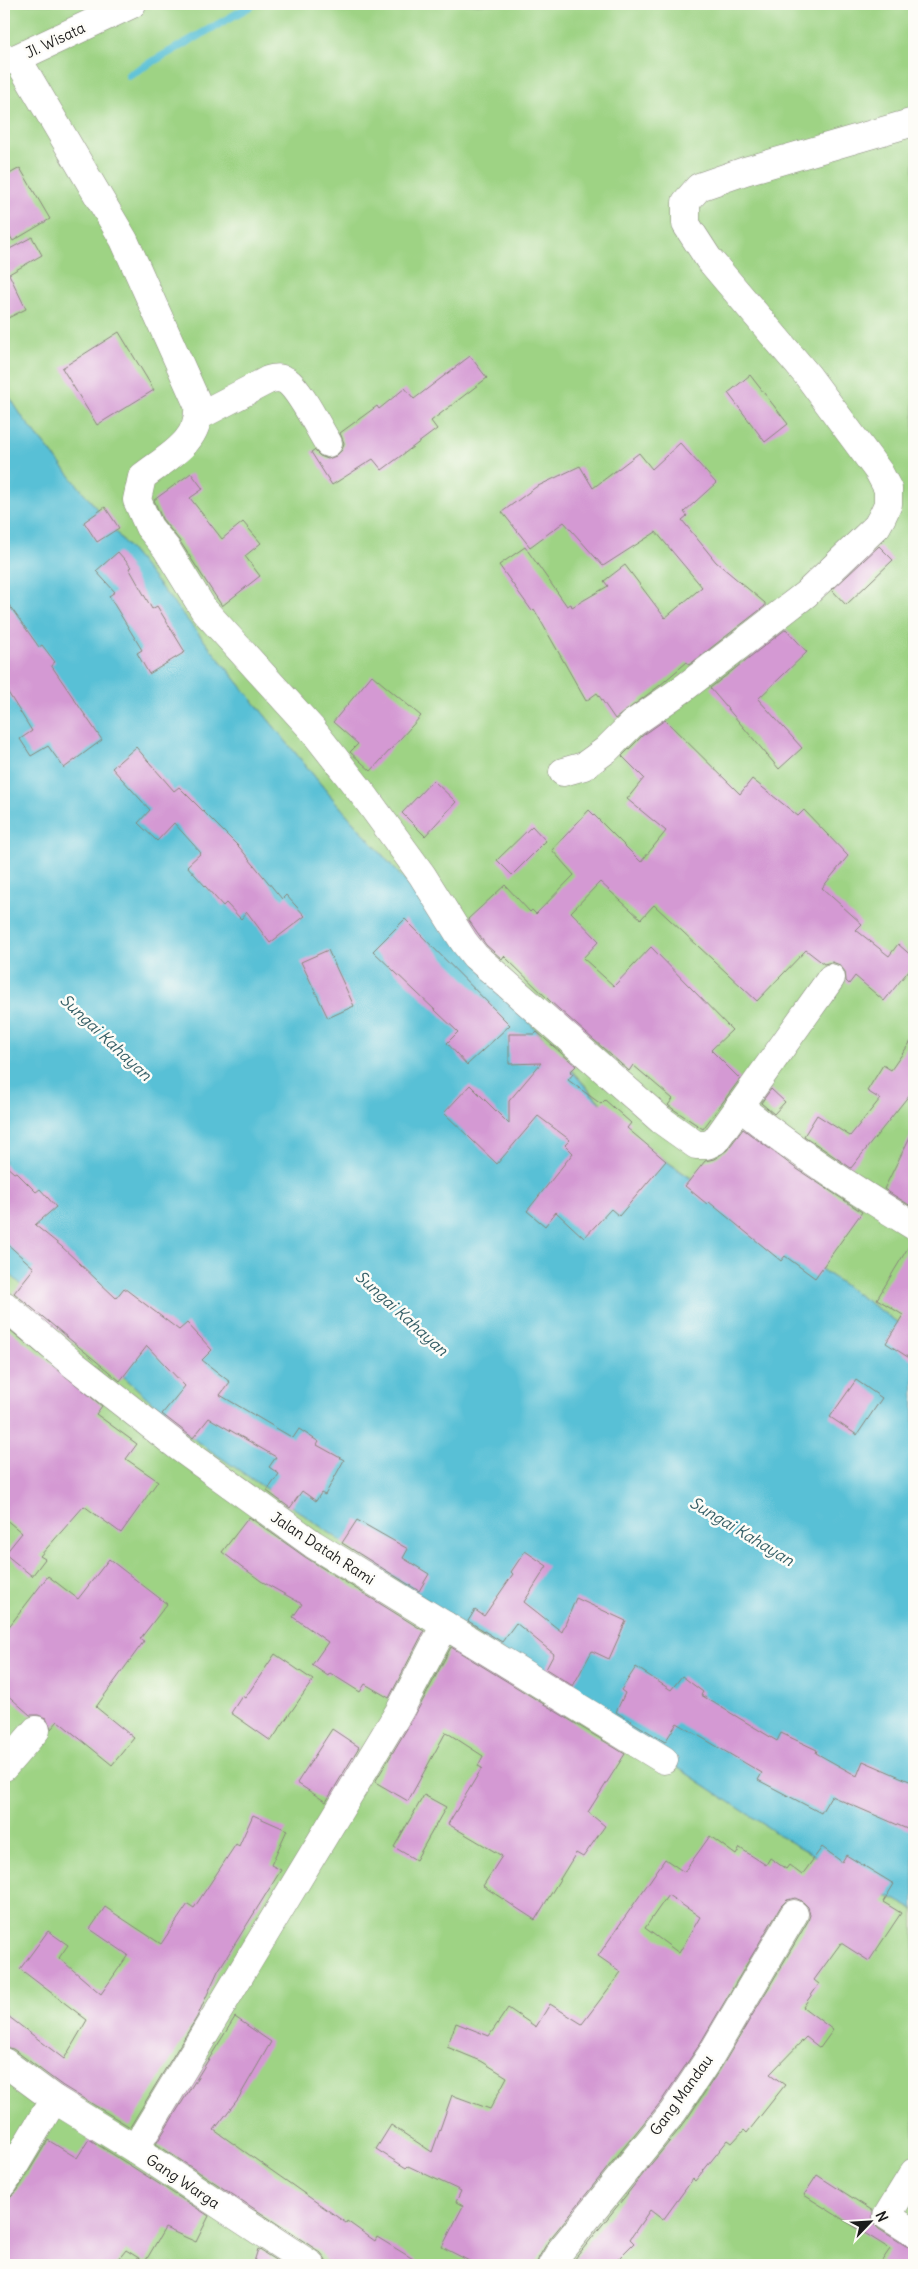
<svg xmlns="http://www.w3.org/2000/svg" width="918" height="2269" font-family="Delius,sans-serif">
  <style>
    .green { fill: #9ed384; stroke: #5d7850 }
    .water { fill: #59c0d6; stroke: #3a6e79 }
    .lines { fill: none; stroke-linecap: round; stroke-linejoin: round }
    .stream { stroke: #59c0d6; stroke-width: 8 }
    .building { fill: #d499d3; fill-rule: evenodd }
    .minor-casing { stroke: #88867c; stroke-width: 29 }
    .minor { stroke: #fff; stroke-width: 28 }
    .labels { text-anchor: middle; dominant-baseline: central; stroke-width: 5; stroke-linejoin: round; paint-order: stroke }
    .street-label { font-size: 15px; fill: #1c1c1c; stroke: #fdfcf7 }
    .water-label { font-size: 16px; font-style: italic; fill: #345e66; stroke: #fdfcf7 }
  </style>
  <rect width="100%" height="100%" fill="#fdfcf7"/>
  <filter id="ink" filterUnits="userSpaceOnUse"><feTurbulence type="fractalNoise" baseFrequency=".02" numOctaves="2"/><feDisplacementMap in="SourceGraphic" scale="10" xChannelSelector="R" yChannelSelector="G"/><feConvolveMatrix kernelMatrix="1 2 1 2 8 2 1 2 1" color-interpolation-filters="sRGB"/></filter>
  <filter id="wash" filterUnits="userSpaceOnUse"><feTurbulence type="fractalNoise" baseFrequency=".0096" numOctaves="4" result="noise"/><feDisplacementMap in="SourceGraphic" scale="20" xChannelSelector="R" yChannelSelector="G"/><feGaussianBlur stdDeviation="1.12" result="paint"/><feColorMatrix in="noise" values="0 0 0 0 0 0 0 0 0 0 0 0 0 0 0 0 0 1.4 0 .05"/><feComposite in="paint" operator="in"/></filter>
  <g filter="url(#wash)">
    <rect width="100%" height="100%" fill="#f5efdc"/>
    <g class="green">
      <polygon points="4,4 914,4 914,1334 628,1134 328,793 23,418 4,388"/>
      <polygon points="4,1269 191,1437 469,1629 787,1840 914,1910 914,2265 4,2265"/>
    </g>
    <polygon class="water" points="4,388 23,418 328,793 627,1134 914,1334 914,1910 787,1840 469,1629 191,1437 4,1269"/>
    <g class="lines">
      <polyline class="stream" points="129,75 254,4"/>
    </g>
    <g id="blocks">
      <g class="building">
        <polygon points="20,168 50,219 13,241 4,226 4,177"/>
        <polygon points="32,237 42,255 9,274 26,309 4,320 4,252"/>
        <polygon points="119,332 154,390 97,425 62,368"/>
        <polygon points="470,356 487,378 431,421 437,429 382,470 373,459 332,485 311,452 314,450 320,456 328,459 336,456 342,450 344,443 340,433 377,406 379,409 405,388 414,399"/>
        <polygon points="750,375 788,424 765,442 728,393"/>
        <polygon points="680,443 716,483 684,512 687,516 682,520 716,562 765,603 765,606 689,665 687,662 659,686 615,719 597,693 586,701 534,609 532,611 499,565 525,547 567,606 571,604 572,607 608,586 604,581 625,565 665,618 702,587 656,532 603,566 564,522 530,547 502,512 536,487 580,466 593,488 639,453 652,469"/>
        <polygon points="191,473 203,489 190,498 222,539 243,522 261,543 245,556 260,576 222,606 179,540 162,519 154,500"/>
        <polygon points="105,507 119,528 97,542 84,522"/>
        <polygon points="879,546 893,560 846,605 832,590"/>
        <polygon points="118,552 131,567 129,568 152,609 157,606 185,652 149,674 137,653 142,650 109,596 115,592 96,571"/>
        <polygon points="4,598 39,647 42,645 55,662 51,665 102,740 64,768 48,746 31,756 20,739 32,731 4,686"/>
        <polygon points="786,629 807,652 758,699 802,748 779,769 710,688"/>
        <polygon points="372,675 421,716 371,771 350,752 358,744 333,722"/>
        <polygon points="665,720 740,794 752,779 798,816 804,810 848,856 822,888 862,924 856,930 889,956 898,944 914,958 914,964 884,1001 855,976 849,984 846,981 845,972 840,965 832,962 824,964 806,950 757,1001 654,905 641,919 600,882 571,912 599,941 583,958 614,986 651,947 732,1030 711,1050 740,1079 703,1129 673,1109 668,1105 673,1099 633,1065 629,1071 551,1002 504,956 502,959 486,945 468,919 505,885 530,912 532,910 536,914 574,875 552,850 589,810 641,862 666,831 627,799 644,778 622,756 642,736"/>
        <polygon points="136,747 174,791 179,787 240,848 282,899 286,895 305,916 270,943 247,912 241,919 226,903 223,906 187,866 201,853 174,823 157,841 138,823 150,810 112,768"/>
        <polygon points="433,780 456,802 425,836 402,813"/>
        <polygon points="532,826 546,841 512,875 497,860"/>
        <polygon points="405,919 510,1025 467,1065 447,1043 458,1032 373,951"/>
        <polygon points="328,950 354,1006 328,1018 301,962"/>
        <polygon points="537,1032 576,1066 570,1072 573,1074 568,1080 601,1104 605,1100 631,1123 627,1128 666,1161 619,1216 611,1209 584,1238 556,1212 545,1226 527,1211 573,1153 565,1145 570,1140 538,1116 497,1164 444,1113 470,1085 509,1124 509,1101 541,1063 509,1064 509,1034 535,1034"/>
        <polygon points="914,1037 914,1089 851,1168 804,1136 817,1115 850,1136 880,1099 867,1091 883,1065 891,1070"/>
        <polygon points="771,1089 785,1102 774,1114 761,1103"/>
        <polygon points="743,1129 794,1167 862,1212 815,1278 785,1256 781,1261 709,1202 707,1204 685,1186 705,1161 714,1159 727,1150"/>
        <polygon points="914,1129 914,1208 884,1189"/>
        <polygon points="4,1164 14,1173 16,1172 36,1192 40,1189 56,1207 35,1225 61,1246 116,1298 124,1288 179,1330 187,1323 212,1350 202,1360 230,1382 220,1395 293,1438 299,1429 319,1442 317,1445 344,1460 325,1495 321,1493 316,1501 302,1491 290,1508 267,1491 279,1474 269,1467 276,1457 209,1418 193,1438 162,1414 185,1386 147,1346 120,1381 14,1293 34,1268 4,1241"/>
        <polygon points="912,1241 914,1242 914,1361 886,1343 903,1315 877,1299"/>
        <polygon points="4,1325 102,1406 96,1414 137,1444 126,1459 158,1481 121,1533 84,1506 40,1556 45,1559 32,1576 5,1554 22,1533 4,1518"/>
        <polygon points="856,1380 882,1398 857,1435 830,1417"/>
        <polygon points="249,1517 305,1557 424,1631 389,1698 365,1684 360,1692 330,1673 328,1676 312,1665 328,1642 293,1617 302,1604 261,1581 222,1552"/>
        <polygon points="357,1520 408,1549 403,1558 429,1574 419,1591 342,1543"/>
        <polygon points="525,1551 547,1566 524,1602 562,1632 576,1598 626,1621 609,1659 592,1651 573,1686 546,1669 554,1654 516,1623 502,1642 468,1621 475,1610 484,1616 513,1574 511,1572"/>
        <polygon points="109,1559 167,1604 140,1639 144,1641 96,1707 134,1738 112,1765 58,1721 51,1729 46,1718 38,1715 30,1715 4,1692 4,1633 48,1576 78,1599"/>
        <polygon points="451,1647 625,1754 588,1812 605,1826 583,1857 576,1853 535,1920 483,1886 502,1856 448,1824 482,1768 478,1766 483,1756 446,1732 408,1801 375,1782 414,1717"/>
        <polygon points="275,1654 313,1680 271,1741 231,1713 242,1696 245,1698"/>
        <polygon points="636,1667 671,1690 682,1676 703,1692 701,1695 777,1741 781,1733 817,1750 816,1753 857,1776 863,1761 914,1783 914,1832 831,1796 821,1813 758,1780 762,1773 677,1723 665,1742 616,1712 625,1693 621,1690"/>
        <polygon points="332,1729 359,1747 326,1802 297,1783"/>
        <polygon points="424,1795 446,1807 416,1860 394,1847"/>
        <polygon points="253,1815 287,1830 271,1865 281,1870 218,1971 197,2017 130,2127 63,2086 13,2049 4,2047 4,2013 64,2059 87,2020 20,1969 48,1931 68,1945 59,1958 101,1994 128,1955 90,1929 105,1907 161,1944 188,1904 194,1908 236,1844 239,1846"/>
        <path d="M710 1836 736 1855 740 1848 766 1865 770 1858 786 1869 789 1865 802 1875 822 1847 842 1862 846 1855 894 1884 883 1902 901 1913 869 1961 841 1943 814 1980 819 1984 803 2007 833 2030 820 2048 806 2037 770 2074 785 2085 747 2133 744 2130 732 2143 728 2140 695 2181 693 2179 663 2220 650 2210 630 2239 634 2243 612 2265H570L685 2122 724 2063 808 1921 810 1915 808 1907 802 1901 795 1898 787 1900 781 1906 698 2047 660 2103 549 2240 539 2257 536 2265H477L442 2247 463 2206 456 2202 461 2191 408 2166 406 2168 376 2149 391 2125 432 2152 452 2095 490 2109 507 2077 481 2061 447 2047 456 2023 489 2036 508 2008 536 2027 550 2004 582 2024 621 1972 598 1956 665 1859 684 1872ZM668 1895 700 1917 679 1953 645 1928Z"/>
        <polygon points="235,2017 271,2042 238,2099 214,2130 346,2223 347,2221 375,2241 377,2237 423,2265 327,2265 325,2258 320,2252 156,2144"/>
        <polygon points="89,2139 209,2216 196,2242 165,2228 145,2262 126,2250 114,2265 4,2265 4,2199 11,2197 17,2191 48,2140 77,2158"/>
        <polygon points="817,2175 873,2211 873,2223 879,2229 906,2246 914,2248 914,2265 879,2265 890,2249 804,2195"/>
        <polygon points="258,2249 283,2265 253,2265"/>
      </g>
    </g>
  </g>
  <g filter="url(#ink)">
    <use href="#blocks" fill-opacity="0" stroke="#88867c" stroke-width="1"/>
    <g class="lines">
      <g class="minor-casing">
        <g id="minor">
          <path d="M17 58 124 240 198 405C201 442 167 457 142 477L137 500 149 527 166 548 204 610 311 728 366 798 422 875 464 942 475 956 661 1120 696 1145H707L715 1141 831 978"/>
          <polyline points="4,61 17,58 132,4"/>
          <path d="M199 416 268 380C275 378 280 377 287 381 300 390 319 429 328 443"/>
          <polyline points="563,772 584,766 606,750 632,724 684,688 806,594 877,526 882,517 888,504 888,489 879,472 808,376 708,258 686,224 686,202 699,187 745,171 914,122"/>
          <path d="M739 1106C794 1151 853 1189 914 1226"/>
          <polyline points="4,1305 74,1365 180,1448 313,1544 664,1760"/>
          <polyline points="4,1767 36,1730"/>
          <polyline points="4,2062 54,2099 135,2149 311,2265"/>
          <polyline points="135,2149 400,1710 445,1625"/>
          <polyline points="914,2172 887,2216 914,2233"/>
          <polyline points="4,2183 54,2099"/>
          <polyline points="552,2265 561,2250 673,2112 711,2055 794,1914"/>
        </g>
      </g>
      <use href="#minor" class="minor"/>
    </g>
  </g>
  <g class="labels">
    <g class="street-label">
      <text transform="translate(55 40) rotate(-25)">Jl. Wisata</text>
      <text transform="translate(323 1548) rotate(33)">Jalan Datah Rami</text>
      <text transform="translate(681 2095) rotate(-54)">Gang Mandau</text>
      <text transform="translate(183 2181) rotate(34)">Gang Warga</text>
    </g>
    <g class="water-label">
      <text transform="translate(106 1037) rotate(43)">Sungai Kahayan</text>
      <text transform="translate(402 1313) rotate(42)">Sungai Kahayan</text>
      <text transform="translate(742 1531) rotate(31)">Sungai Kahayan</text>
    </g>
  </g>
  <rect width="918" height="2269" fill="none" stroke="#fdfcf7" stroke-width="20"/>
  <g transform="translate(870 2222) rotate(65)" stroke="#fdfcf7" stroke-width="4" paint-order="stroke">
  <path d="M0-4L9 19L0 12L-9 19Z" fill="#1c1c1c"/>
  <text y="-8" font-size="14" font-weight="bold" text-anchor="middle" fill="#1c1c1c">N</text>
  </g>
</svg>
